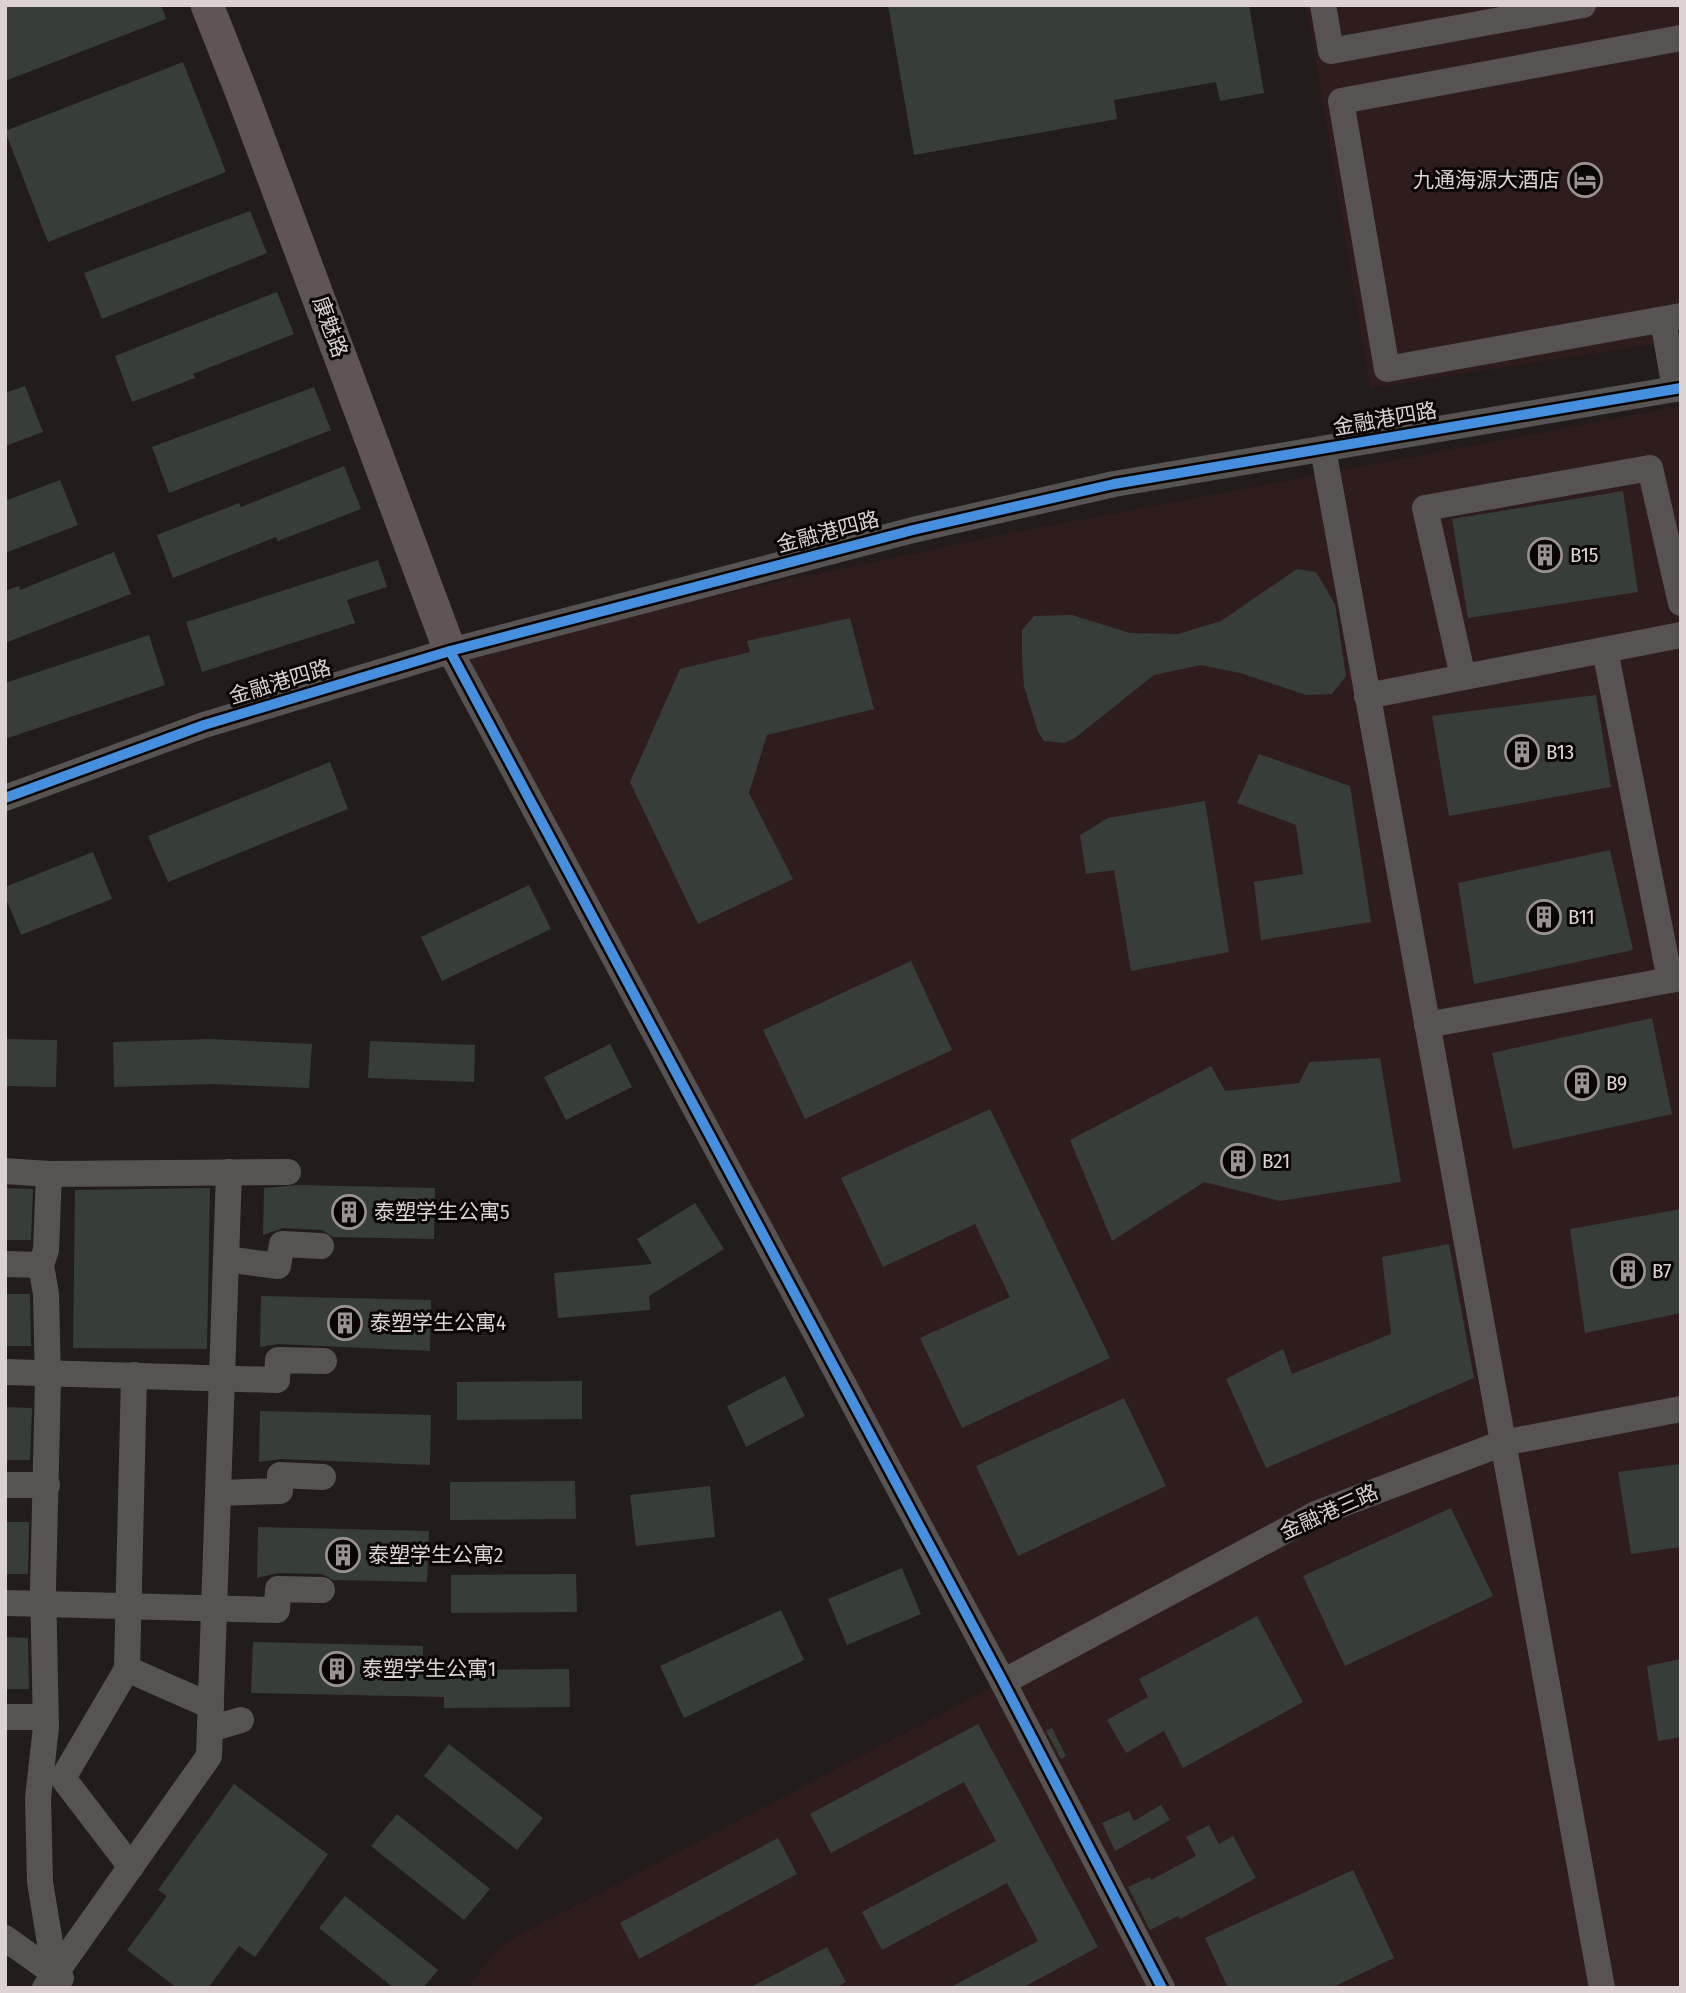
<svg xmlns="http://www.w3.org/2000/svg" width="1686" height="1993" font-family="'Fira Sans Condensed','Noto Sans SC',sans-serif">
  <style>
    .built { fill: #2e1d1c }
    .building { fill: #373e39 }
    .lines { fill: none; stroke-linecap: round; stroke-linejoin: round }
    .minor { stroke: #585353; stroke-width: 26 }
    .major { stroke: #5e5554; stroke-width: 33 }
    .cycleway-casing { stroke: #0a0605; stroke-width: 15 }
    .cycleway { stroke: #468fdf; stroke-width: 10 }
    .labels { text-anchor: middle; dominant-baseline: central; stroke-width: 6; stroke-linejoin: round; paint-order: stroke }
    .poi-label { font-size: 21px; fill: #dcd2d2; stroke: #0a0605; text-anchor: start }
    .street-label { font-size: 21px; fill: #dcd2d2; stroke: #0a0605 }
  </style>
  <rect width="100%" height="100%" fill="#221c1b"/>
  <g class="built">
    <polygon points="1306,5 1681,5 1681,340 1370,388"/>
    <polygon points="1681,406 1681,1988 467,1988 501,1945 1002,1682 450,651 1020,531"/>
  </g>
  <g class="building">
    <polygon points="5,5 161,5 166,19 5,81"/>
    <polygon points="888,5 1249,5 1264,93 1220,101 1216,82 1114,100 1117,119 914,155"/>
    <polygon points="183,62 226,172 48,242 5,131"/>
    <polygon points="250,211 267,253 102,319 84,273"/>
    <polygon points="277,292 294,334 193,374 195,378 132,402 115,356"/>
    <polygon points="25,386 43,432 5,446 5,393"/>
    <polygon points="314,387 331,430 169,493 152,447"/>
    <polygon points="344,466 361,509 278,541 276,537 173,578 157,535 239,503 241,507"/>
    <polygon points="60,480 78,525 5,553 5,501"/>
    <polygon points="1623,491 1638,592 1468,618 1452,519"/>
    <polygon points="114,552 131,594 5,643 5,591 19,586 20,590"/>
    <polygon points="378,560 387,587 347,600 355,623 202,672 186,622"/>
    <polygon points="1297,569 1316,572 1335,604 1346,676 1332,694 1306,695 1240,673 1201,665 1154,675 1075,738 1064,743 1044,741 1038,732 1024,686 1022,655 1022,630 1034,616 1072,615 1130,633 1178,634 1221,621"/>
    <polygon points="850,618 874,709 767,735 749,793 793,879 698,924 630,782 680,669 750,652 747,641"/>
    <polygon points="149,635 165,685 5,739 5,683"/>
    <polygon points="1596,695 1611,787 1449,816 1432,716"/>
    <polygon points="1259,754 1350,786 1371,922 1261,940 1254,882 1303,874 1296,825 1237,803"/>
    <polygon points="330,762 348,809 168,882 148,836"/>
    <polygon points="1205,801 1229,952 1131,971 1114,870 1086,874 1080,835 1108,818"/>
    <polygon points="1610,850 1633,950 1474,984 1458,883"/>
    <polygon points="93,852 112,899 21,935 5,896 5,887"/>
    <polygon points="529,885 551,929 442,981 421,937"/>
    <polygon points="911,961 952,1050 805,1119 763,1030"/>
    <polygon points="1652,1018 1672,1114 1513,1149 1492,1053"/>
    <polygon points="5,1039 57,1040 56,1087 5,1086"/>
    <polygon points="211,1039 312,1044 309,1088 212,1084 114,1087 113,1042"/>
    <polygon points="370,1041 475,1045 474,1082 368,1078"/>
    <polygon points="610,1044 632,1087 566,1120 544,1077"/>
    <polygon points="1380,1058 1401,1182 1280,1201 1204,1182 1112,1241 1070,1140 1211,1066 1225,1091 1299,1083 1310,1062"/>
    <polygon points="990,1109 1110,1358 962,1428 920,1338 1010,1297 975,1224 883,1267 841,1178"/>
    <polygon points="297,1185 435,1188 434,1239 333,1237 322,1230 283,1228 263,1235 264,1188"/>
    <polygon points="5,1188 33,1189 31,1240 5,1240"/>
    <polygon points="210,1188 207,1349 73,1348 75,1190"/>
    <polygon points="695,1203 724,1249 649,1296 650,1310 558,1318 554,1273 652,1264 637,1239"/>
    <polygon points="1681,1209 1681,1313 1585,1333 1570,1229"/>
    <polygon points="1449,1244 1474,1378 1266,1468 1226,1379 1283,1349 1292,1374 1391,1334 1382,1257"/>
    <polygon points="5,1294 30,1294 31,1346 5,1346"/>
    <polygon points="261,1296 431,1300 430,1351 278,1344 260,1347"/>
    <polygon points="785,1376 805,1416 746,1447 727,1406"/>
    <polygon points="582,1381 582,1419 457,1420 457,1382"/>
    <polygon points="1124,1398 1166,1486 1018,1556 976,1466"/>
    <polygon points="5,1407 32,1408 30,1460 5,1460"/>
    <polygon points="260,1411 431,1415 430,1465 281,1459 259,1462"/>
    <polygon points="1681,1464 1681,1547 1631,1554 1618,1472"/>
    <polygon points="575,1481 576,1519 450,1520 450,1482"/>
    <polygon points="710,1486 715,1537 636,1546 630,1495"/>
    <polygon points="1451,1508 1493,1596 1345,1666 1303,1576"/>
    <polygon points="5,1522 29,1522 28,1574 5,1574"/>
    <polygon points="258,1527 429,1531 427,1582 333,1580 322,1574 278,1573 257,1578"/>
    <polygon points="902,1568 921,1614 847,1645 828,1599"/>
    <polygon points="576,1574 577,1612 451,1613 451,1575"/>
    <polygon points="781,1610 804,1660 684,1718 660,1666"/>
    <polygon points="1257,1616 1303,1702 1183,1768 1164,1731 1126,1753 1107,1720 1148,1697 1139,1679"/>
    <polygon points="5,1637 28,1638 29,1689 5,1689"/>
    <polygon points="253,1642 423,1646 423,1670 569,1669 570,1707 444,1708 444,1697 251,1693"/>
    <polygon points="1681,1659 1681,1737 1658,1741 1647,1666"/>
    <polygon points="978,1724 1098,1947 1022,1988 949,1988 1038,1941 1007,1883 882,1950 862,1912 996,1841 964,1782 831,1853 810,1814"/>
    <polygon points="1052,1728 1066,1756 1061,1759 1046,1731"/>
    <polygon points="449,1744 543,1818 517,1850 424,1776"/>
    <polygon points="234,1784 328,1854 255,1957 239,1946 208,1988 177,1988 127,1950 167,1896 158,1890"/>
    <polygon points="1161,1805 1170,1820 1115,1851 1102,1823 1129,1811 1134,1821"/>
    <polygon points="397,1814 490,1889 464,1920 371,1846"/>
    <polygon points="1209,1825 1219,1844 1233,1836 1256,1878 1180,1919 1178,1916 1150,1930 1128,1887 1150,1877 1151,1880 1196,1856 1186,1837"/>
    <polygon points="778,1838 797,1874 639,1959 620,1923"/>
    <polygon points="1353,1870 1394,1958 1331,1988 1228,1988 1205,1938"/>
    <polygon points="345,1896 438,1970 423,1988 394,1988 319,1928"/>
    <polygon points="827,1947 846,1982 836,1988 749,1988"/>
  </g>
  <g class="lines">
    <g class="minor">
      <polyline points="1323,5 1331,51 1583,5"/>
      <polyline points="1681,38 1341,101 1387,369 1681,316"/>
      <polyline points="1663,320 1675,389"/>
      <polyline points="1323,449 1602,1988"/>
      <polyline points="1605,650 1670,980"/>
      <polyline points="450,651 1003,1682 1162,1988"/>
      <polyline points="1463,677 1425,508 1650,468 1681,603"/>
      <polyline points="1367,696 1681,635"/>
      <polyline points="5,798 204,725 450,651 913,530 1114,484 1681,388"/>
      <polyline points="1427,1025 1681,978"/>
      <polyline points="5,1171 49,1174 288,1172"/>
      <polyline points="49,1174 46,1250 41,1265 46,1294 48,1381 43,1588 46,1727 38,1798 40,1882 55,1973"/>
      <polyline points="226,1259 278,1266 282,1244 321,1246"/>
      <polyline points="5,1264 41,1265"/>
      <polyline points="5,1372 277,1380 278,1360 324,1361"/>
      <polyline points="5,1485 47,1485"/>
      <polyline points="218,1493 280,1491 280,1475 323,1477"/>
      <polyline points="5,1603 277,1610 278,1589 322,1590"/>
      <polyline points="127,1669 211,1706"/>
      <polyline points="1003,1682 1316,1514 1503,1443 1681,1409"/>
      <polyline points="5,1717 45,1717"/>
      <polyline points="210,1729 241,1720"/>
      <polyline points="131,1867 63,1778 127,1669 134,1375"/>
      <polyline points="5,1938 61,1978"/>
      <polyline points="45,1988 209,1756 229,1172"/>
    </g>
    <polyline class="major" points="207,5 243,96 450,651"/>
    <g class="cycleway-casing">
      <g id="cycleway">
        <polyline points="450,651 1003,1682 1162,1988"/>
        <polyline points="5,798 204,725 450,651 913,530 1114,484 1681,388"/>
      </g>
    </g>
    <use href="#cycleway" class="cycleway"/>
  </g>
  <defs>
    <g id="hotel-ring" transform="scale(1.75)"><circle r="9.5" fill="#0a0605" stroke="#9b9292" stroke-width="1.5"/><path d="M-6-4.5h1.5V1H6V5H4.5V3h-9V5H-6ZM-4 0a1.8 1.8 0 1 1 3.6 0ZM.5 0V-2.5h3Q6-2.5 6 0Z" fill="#9b9292"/></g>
    <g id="building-ring" transform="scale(1.75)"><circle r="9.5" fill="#0a0605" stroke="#9b9292" stroke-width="1.5"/><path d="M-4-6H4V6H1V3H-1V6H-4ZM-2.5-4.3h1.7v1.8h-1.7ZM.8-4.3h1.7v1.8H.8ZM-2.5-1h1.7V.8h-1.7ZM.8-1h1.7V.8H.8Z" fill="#9b9292"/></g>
  </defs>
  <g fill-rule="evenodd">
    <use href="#hotel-ring" x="1585" y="180"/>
    <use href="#building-ring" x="1545" y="555"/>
    <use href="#building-ring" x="1522" y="752"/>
    <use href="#building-ring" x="1544" y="917"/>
    <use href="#building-ring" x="1582" y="1083"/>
    <use href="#building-ring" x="1238" y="1161"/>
    <use href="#building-ring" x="349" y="1212"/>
    <use href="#building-ring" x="1628" y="1271"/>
    <use href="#building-ring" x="345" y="1323"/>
    <use href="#building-ring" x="343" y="1555"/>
    <use href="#building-ring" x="337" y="1669"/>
  </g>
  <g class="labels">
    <g class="poi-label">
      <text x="1560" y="180" text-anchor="end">九通海源大酒店</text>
      <text x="1570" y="555">B15</text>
      <text x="1546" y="752">B13</text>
      <text x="1568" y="917">B11</text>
      <text x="1606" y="1083">B9</text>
      <text x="1262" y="1161">B21</text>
      <text x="374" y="1212">泰塑学生公寓5</text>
      <text x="1652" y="1271">B7</text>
      <text x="370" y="1323">泰塑学生公寓4</text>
      <text x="368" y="1555">泰塑学生公寓2</text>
      <text x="362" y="1669">泰塑学生公寓1</text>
    </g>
    <g class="street-label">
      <text transform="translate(330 327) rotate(70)">康魅路</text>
      <text transform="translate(1385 419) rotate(-10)">金融港四路</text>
      <text transform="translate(828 532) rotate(-15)">金融港四路</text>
      <text transform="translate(280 682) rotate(-17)">金融港四路</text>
      <text transform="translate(1329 1512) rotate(-24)">金融港三路</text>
    </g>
  </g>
  <rect width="1686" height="1993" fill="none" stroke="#dcd2d2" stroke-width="14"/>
</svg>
